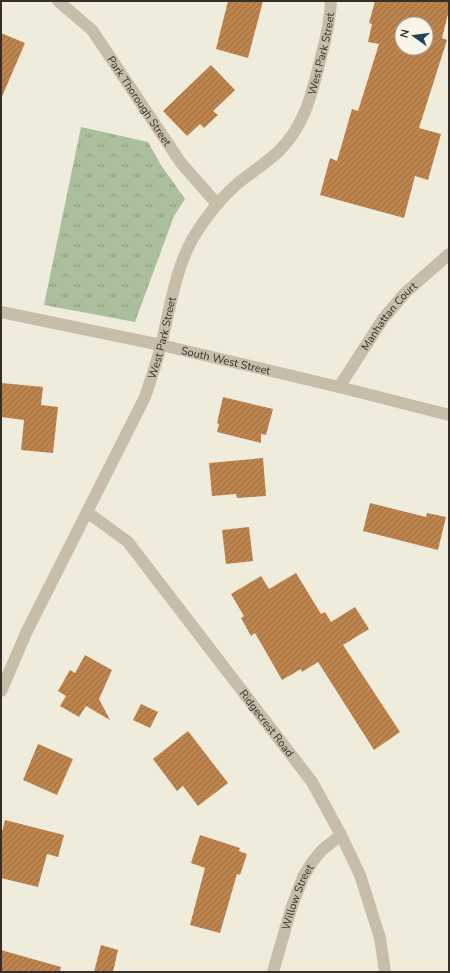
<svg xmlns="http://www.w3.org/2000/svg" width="450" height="973" font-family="'Nunito Sans',sans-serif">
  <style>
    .park { fill: url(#park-tufts) }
    .building { fill: url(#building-hatch); fill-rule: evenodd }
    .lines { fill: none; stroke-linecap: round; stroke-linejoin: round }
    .minor { stroke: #c7bea9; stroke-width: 12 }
    .labels { text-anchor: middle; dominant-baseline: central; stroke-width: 3; stroke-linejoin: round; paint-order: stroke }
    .street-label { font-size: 11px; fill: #352f28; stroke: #f8f5e8 }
  </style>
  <defs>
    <pattern id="park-tufts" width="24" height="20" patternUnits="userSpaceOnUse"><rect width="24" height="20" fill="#abbe9d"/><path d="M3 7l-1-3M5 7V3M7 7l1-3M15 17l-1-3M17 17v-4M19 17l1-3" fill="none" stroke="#8c9b80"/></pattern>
    <pattern id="building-hatch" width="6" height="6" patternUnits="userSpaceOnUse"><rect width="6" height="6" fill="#bd844d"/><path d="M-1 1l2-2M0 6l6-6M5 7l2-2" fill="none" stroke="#9a6c40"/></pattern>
  </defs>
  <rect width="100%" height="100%" fill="#f0ecdc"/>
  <polygon class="park" points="81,127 148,142 161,165 185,199 174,216 135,322 44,305"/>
  <g class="building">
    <polygon points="228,1 263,1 248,58 216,49"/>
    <path d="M375 1H449V10L442 38 447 40 419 128 441 134 428 180 415 176 404 218 320 195 330 158 337 161 352 109 358 111 379 44 368 42 372 24 369 23ZM402 24H426V48H402Z"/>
    <polygon points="1,33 25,43 1,99"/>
    <polygon points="211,65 235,90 213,111 218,115 204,128 200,124 187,136 163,111"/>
    <polygon points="1,383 43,387 41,405 58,407 53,453 21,450 24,420 1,417"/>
    <polygon points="223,397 273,409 266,435 261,434 261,443 217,432 219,424 217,423"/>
    <polygon points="263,458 266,496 237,498 236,494 212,496 209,463"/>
    <polygon points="370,503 426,517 427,513 446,517 438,550 363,531"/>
    <polygon points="249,527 253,561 226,564 222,530"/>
    <polygon points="296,573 321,614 325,612 331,622 355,607 369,629 343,645 400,732 374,750 318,662 302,672 301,669 282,680 255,633 251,636 241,618 244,616 231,594 261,576 269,589"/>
    <polygon points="85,655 112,670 99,699 110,720 86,706 79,717 60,706 66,696 58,691 70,670 75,673"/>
    <polygon points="141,704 158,712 150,728 133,720"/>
    <polygon points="188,731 228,783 198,806 183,786 177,791 153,759"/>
    <polygon points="38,744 73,759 57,795 23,780"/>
    <polygon points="5,820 64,835 58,857 47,854 38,887 1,878 1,836"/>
    <polygon points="200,835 240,848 239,851 247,854 240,875 237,874 220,933 190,925 205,868 191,863"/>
    <polygon points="101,945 118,950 113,972 94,972"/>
    <polygon points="1,950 61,967 60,972 1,972"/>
  </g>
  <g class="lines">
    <g class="minor">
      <path id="s1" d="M58 1 92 30 181 163 217 204"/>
      <path id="s2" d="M1 312 161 345 339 387 449 415"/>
      <path id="s3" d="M339 387 383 319 405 293 449 254"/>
      <path id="s4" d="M87 512 128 542 312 782 341 835 360 875 380 938 385 972"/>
      <path id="s5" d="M1 691 26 633 145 397C151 379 157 362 161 345 170 309 175 270 193 238 205 218 220 199 237 184 250 173 265 164 278 152 305 126 312 93 321 57 326 39 330 20 331 1"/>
      <path id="s6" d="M273 972 291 909 303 877 313 861 322 850 341 835"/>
    </g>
  </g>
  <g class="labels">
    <g class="street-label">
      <text stroke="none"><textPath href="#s5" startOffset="725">West Park Street</textPath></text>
      <text stroke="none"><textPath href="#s1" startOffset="130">Park Thorough Street</textPath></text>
      <text stroke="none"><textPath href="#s3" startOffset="87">Manhattan Court</textPath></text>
      <text stroke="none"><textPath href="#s5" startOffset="389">West Park Street</textPath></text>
      <text stroke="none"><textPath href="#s2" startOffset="230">South West Street</textPath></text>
      <text stroke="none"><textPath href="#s4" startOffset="279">Ridgecrest Road</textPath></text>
      <text stroke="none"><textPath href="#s6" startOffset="79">Willow Street</textPath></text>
    </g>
  </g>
  <rect width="450" height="973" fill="none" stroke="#352f28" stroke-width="4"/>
  <g transform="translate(414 36) rotate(284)"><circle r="19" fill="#f8f5e8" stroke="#aaa69b"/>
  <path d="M0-3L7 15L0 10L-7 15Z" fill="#214454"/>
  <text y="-6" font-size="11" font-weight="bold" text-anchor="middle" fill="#352f28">N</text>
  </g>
</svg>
